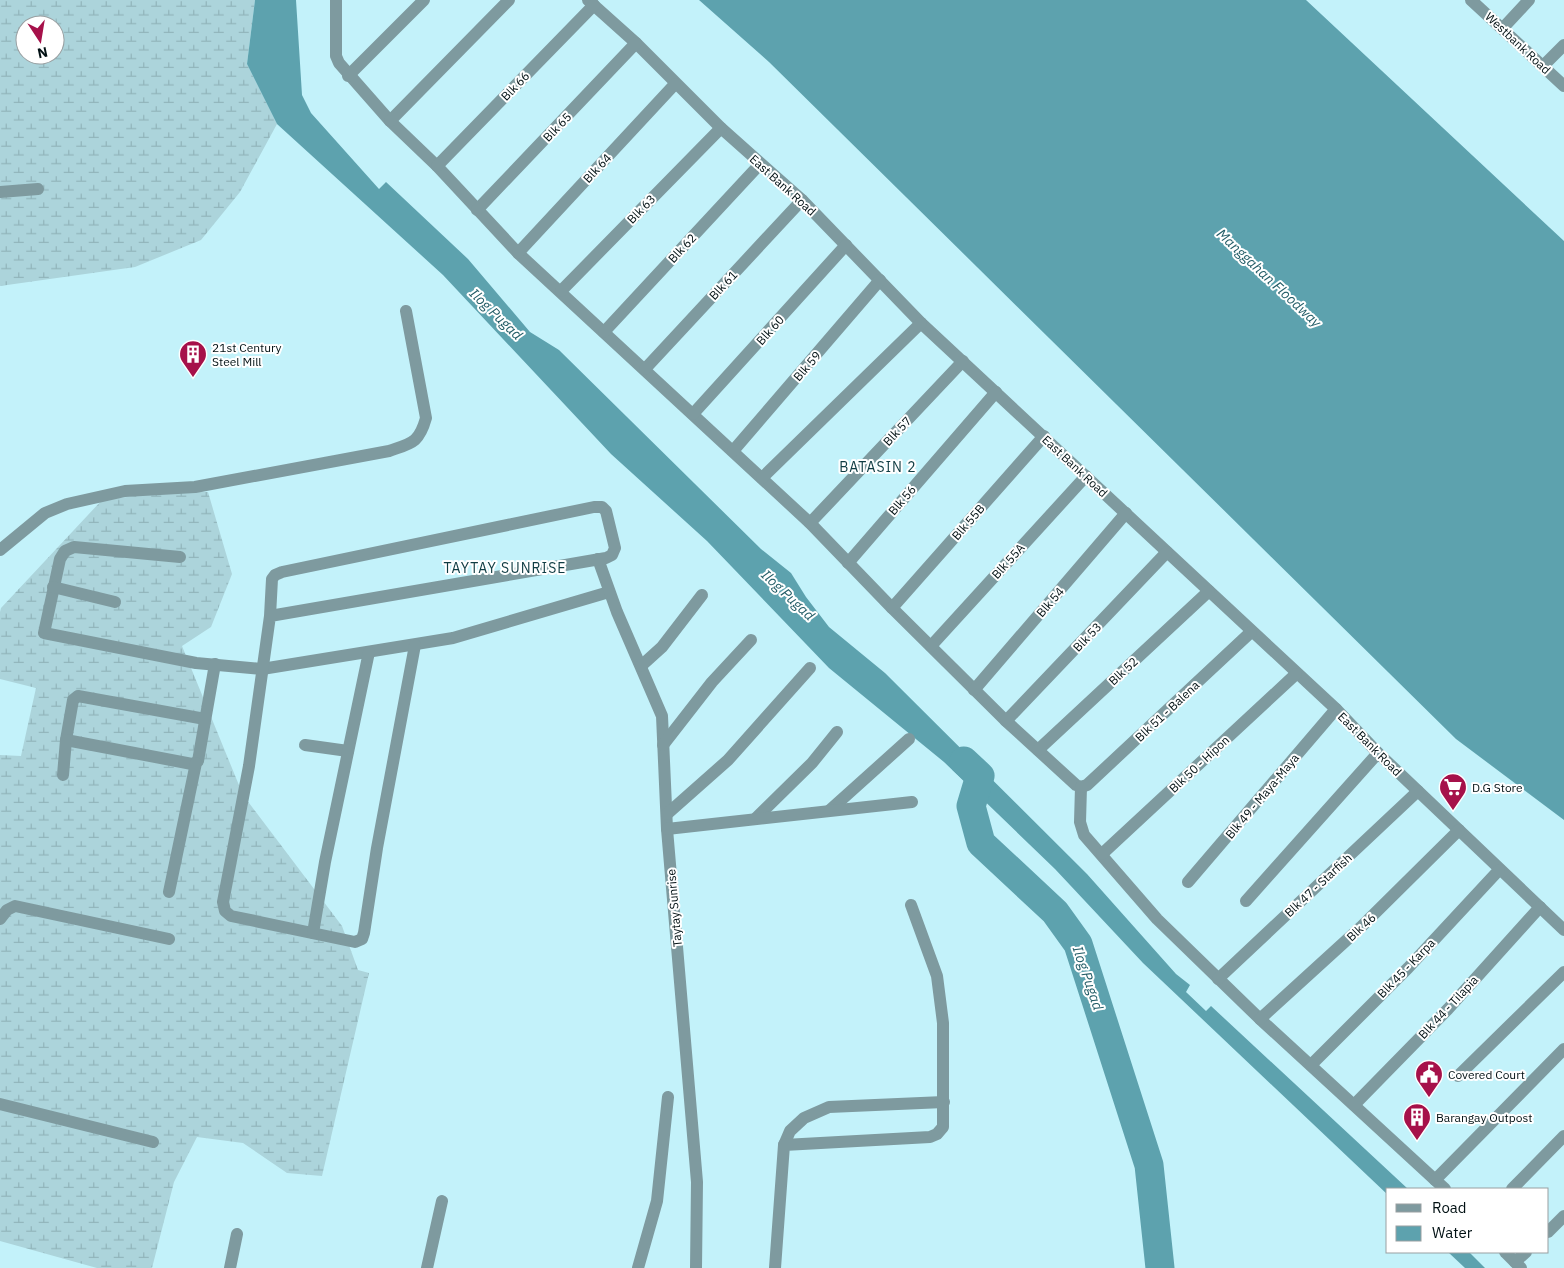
<svg xmlns="http://www.w3.org/2000/svg" width="1564" height="1268" font-family="'IBM Plex Sans',sans-serif">
  <style>
    .wetland { fill: url(#wetland-marsh); fill-rule: evenodd }
    .water { fill: #5da2ae }
    .lines { fill: none; stroke-linecap: round; stroke-linejoin: round }
    .river { stroke: #5da2ae; stroke-width: 29 }
    .minor { stroke: #7e9a9f; stroke-width: 12 }
    .labels { text-anchor: middle; dominant-baseline: central; stroke-width: 4; stroke-linejoin: round; paint-order: stroke }
    .street-label { font-size: 12px; fill: #011013; stroke: #fff }
    .poi-label { font-size: 12px; fill: #011013; stroke: #fff; text-anchor: start }
    .water-label { font-size: 14px; font-style: italic; fill: #225c66; stroke: #fff }
    .neighbourhood-label { font-size: 14px; letter-spacing: 1px; fill: #0f3c43; stroke: #fff }
  </style>
  <defs>
    <pattern id="wetland-marsh" width="20" height="14" patternUnits="userSpaceOnUse" patternTransform="scale(1.25)"><rect width="20" height="14" fill="#acd4db"/><path d="M1 5h8M5 5V1M11 12h8M15 12V8" fill="none" stroke="#92b5bb"/></pattern>
  </defs>
  <rect width="100%" height="100%" fill="#c3f2fa"/>
  <g class="wetland">
    <path d="M0 0H255L247 64 277 124 240 192 201 240 135 267 0 286ZM25 25H55V55H25Z"/>
    <polygon points="177,491 208,492 232,574 211,627 182,646 243,795 342,926 358,970 369,973 322,1176 287,1173 243,1143 197,1137 174,1182 152,1268 97,1268 0,1241 0,755 21,756 36,688 0,679 0,612 1,608 102,500"/>
  </g>
  <g class="water">
    <polygon points="255,0 296,0 302,95 311,113 379,189 386,182 468,259 530,332 559,350 761,549 791,573 806,597 829,627 885,673 1087,874 1176,974 1190,985 1186,992 1206,1011 1211,1006 1408,1189 1388,1189 1388,1195 1143,963 1055,869 944,762 829,668 707,541 611,454 443,275 277,124 247,64"/>
    <polygon points="699,0 1306,0 1564,241 1564,820 1456,739 769,62"/>
    <polygon points="1448,1252 1469,1252 1485,1268 1465,1268"/>
  </g>
  <g class="lines">
    <polyline class="river" points="964,761 980,776 971,806 981,843 1055,912 1078,944 1149,1165 1160,1268"/>
    <g class="minor">
      <polyline points="336,0 336,56 339,63 390,121 437,166 518,253 810,523 892,608 1006,721 1076,785 1081,787"/>
      <polyline points="588,0 636,43 721,128 802,200 921,323 1336,709 1378,753 1564,930"/>
      <polyline points="1471,0 1564,86"/>
      <polyline points="1503,28 1529,0"/>
      <polyline points="1543,66 1564,45"/>
      <polyline points="348,76 424,0"/>
      <polyline points="390,121 509,0"/>
      <polyline points="437,166 594,5"/>
      <polyline points="0,192 38,189"/>
      <polyline points="477,210 636,43"/>
      <polyline points="518,253 675,84"/>
      <polyline points="561,291 721,128"/>
      <polyline points="604,332 760,164"/>
      <polyline points="645,369 802,200"/>
      <polyline points="693,414 846,245"/>
      <polyline points="733,451 880,280"/>
      <polyline points="762,478 921,323"/>
      <polyline points="810,523 963,361"/>
      <path d="M0 550 45 513 67 504 125 491 195 487 389 451C412 443 419 443 426 418L406 311"/>
      <polyline points="180,557 74,547 65,551 60,559 44,633 196,663 262,669 453,638 609,592"/>
      <polyline points="598,559 617,612 662,716 667,829 697,1182 696,1268"/>
      <polyline points="848,563 996,392"/>
      <polyline points="53,587 115,602"/>
      <polyline points="892,608 1044,436"/>
      <polyline points="270,616 606,558 612,555 615,548 606,511 602,507 594,507 282,572 275,575 272,579 270,616 249,766 223,902 225,911 231,916 355,942 362,939 364,933 377,848 415,645"/>
      <polyline points="931,646 1086,476"/>
      <polyline points="641,666 662,647 702,595"/>
      <polyline points="974,690 1126,513"/>
      <polyline points="1006,721 1167,552"/>
      <polyline points="66,740 73,700 78,696 205,719"/>
      <polyline points="305,745 348,751"/>
      <polyline points="663,745 712,682 751,640"/>
      <polyline points="1038,750 1209,591"/>
      <polyline points="63,775 66,740 192,764 198,761 215,664"/>
      <polyline points="1081,787 1080,822 1084,835 1157,919 1260,1019 1445,1189"/>
      <polyline points="1081,787 1087,785 1251,632"/>
      <polyline points="830,810 909,739"/>
      <polyline points="667,814 728,760 810,668"/>
      <polyline points="756,818 812,763 837,732"/>
      <polyline points="667,829 912,802"/>
      <polyline points="1102,854 1296,674"/>
      <polyline points="1188,882 1336,709"/>
      <polyline points="169,892 196,763"/>
      <polyline points="1246,901 1378,753"/>
      <polyline points="0,919 7,910 15,906 169,939"/>
      <polyline points="313,933 325,862 369,652"/>
      <polyline points="1218,979 1418,791"/>
      <polyline points="1260,1019 1361,927 1459,830"/>
      <polyline points="1311,1065 1408,968 1499,870"/>
      <polyline points="1458,1076 1564,972"/>
      <polyline points="0,1104 153,1142"/>
      <polyline points="1354,1105 1448,1009 1540,907"/>
      <polyline points="784,1145 790,1131 804,1118 829,1107 944,1102"/>
      <polyline points="1435,1180 1564,1049"/>
      <polyline points="1512,1189 1564,1136"/>
      <polyline points="1548,1232 1564,1216"/>
      <polyline points="1505,1252 1521,1268"/>
      <polyline points="1515,1262 1526,1252"/>
      <polyline points="230,1268 237,1234"/>
      <polyline points="427,1268 442,1201"/>
      <polyline points="638,1268 657,1201 668,1097"/>
      <polyline points="775,1268 784,1145 930,1137 937,1134 943,1127 943,1023 937,976 911,905"/>
    </g>
  </g>
  <defs>
    <g id="building-pin" transform="scale(1.4375)"><path d="M0 17L-7.5 6A9.5 9.5 0 1 1 7.5 6Z" fill="#a6114a" stroke="#fff"/><path d="M-4-6H4V6H1V3H-1V6H-4ZM-2.5-4.3h1.7v1.8h-1.7ZM.8-4.3h1.7v1.8H.8ZM-2.5-1h1.7V.8h-1.7ZM.8-1h1.7V.8H.8Z" fill="#fff"/></g>
    <g id="supermarket-pin" transform="scale(1.4375)"><path d="M0 17L-7.5 6A9.5 9.5 0 1 1 7.5 6Z" fill="#a6114a" stroke="#fff"/><path d="M-6-5.5h2.5l.6 2H6L4.5 2H-2.5L-4.4-4H-6ZM-1.5 3.2a1.3 1.3 0 1 0 .1 0ZM3 3.2a1.3 1.3 0 1 0 .1 0Z" fill="#fff"/></g>
    <g id="civic-pin" transform="scale(1.4375)"><path d="M0 17L-7.5 6A9.5 9.5 0 1 1 7.5 6Z" fill="#a6114a" stroke="#fff"/><path d="M-.6-6.5H3V-4.5H.6V-3L4-1V1h2V6H-6V1h2V-1L-.6-3ZM-1.2 2.5V6h2.4V2.5Z" fill="#fff"/></g>
  </defs>
  <g fill-rule="evenodd">
    <use href="#building-pin" x="193" y="354"/>
    <use href="#supermarket-pin" x="1453" y="787"/>
    <use href="#civic-pin" x="1429" y="1074"/>
    <use href="#building-pin" x="1417" y="1117"/>
  </g>
  <g class="labels">
    <g class="street-label">
      <text transform="translate(1518 43) rotate(43)">Westbank Road</text>
      <text transform="translate(515 86) rotate(-46)">Blk 66</text>
      <text transform="translate(557 127) rotate(-46)">Blk 65</text>
      <text transform="translate(597 168) rotate(-47)">Blk 64</text>
      <text transform="translate(783 185) rotate(42)">East Bank Road</text>
      <text transform="translate(641 209) rotate(-46)">Blk 63</text>
      <text transform="translate(682 248) rotate(-47)">Blk 62</text>
      <text transform="translate(723 285) rotate(-47)">Blk 61</text>
      <text transform="translate(770 330) rotate(-48)">Blk 60</text>
      <text transform="translate(807 366) rotate(-49)">Blk 59</text>
      <text transform="translate(897 431) rotate(-47)">Blk 57</text>
      <text transform="translate(1075 466) rotate(43)">East Bank Road</text>
      <text transform="translate(902 500) rotate(-49)">Blk 56</text>
      <text transform="translate(968 522) rotate(-49)">Blk 55B</text>
      <text transform="translate(1008 561) rotate(-48)">Blk 55A</text>
      <text transform="translate(1050 602) rotate(-49)">Blk 54</text>
      <text transform="translate(1087 637) rotate(-46)">Blk 53</text>
      <text transform="translate(1123 671) rotate(-43)">Blk 52</text>
      <text transform="translate(1167 711) rotate(-43)">Blk 51 - Balena</text>
      <text transform="translate(1370 744) rotate(45)">East Bank Road</text>
      <text transform="translate(1199 764) rotate(-43)">Blk 50 - Hipon</text>
      <text transform="translate(1262 796) rotate(-50)">Blk 49 - Maya-Maya</text>
      <text transform="translate(1318 885) rotate(-43)">Blk 47 - Starfish</text>
      <text transform="translate(674 908) rotate(-95)">Taytay Sunrise</text>
      <text transform="translate(1361 927) rotate(-43)">Blk 46</text>
      <text transform="translate(1406 968) rotate(-46)">Blk 45 - Karpa</text>
      <text transform="translate(1448 1007) rotate(-47)">Blk 44 - Tilapia</text>
    </g>
    <g class="poi-label">
      <text x="212" y="347">21st Century<tspan x="212" dy="14">Steel Mill</tspan></text>
      <text x="1472" y="787">D.G Store</text>
      <text x="1448" y="1074">Covered Court</text>
      <text x="1436" y="1117">Barangay Outpost</text>
    </g>
    <g class="water-label">
      <text transform="translate(1269 278) rotate(43)">Manggahan Floodway</text>
      <text transform="translate(496 314) rotate(44)">Ilog Pugad</text>
      <text transform="translate(788 595) rotate(43)">Ilog Pugad</text>
      <text transform="translate(1088 978) rotate(71)">Ilog Pugad</text>
    </g>
    <g class="neighbourhood-label">
      <text x="878" y="467">BATASIN 2</text>
      <text x="505" y="568">TAYTAY SUNRISE</text>
    </g>
  </g>
  <rect x="1386" y="1188" width="162" height="65" fill="#ffffff" stroke="#999fa1"/>
  <rect x="1396" y="1204" width="25" height="8" fill="#7e9a9f" stroke="#999fa1"/>
  <text x="1432" y="1213" font-size="15" fill="#011013">Road</text>
  <rect x="1396" y="1226" width="25" height="15" fill="#5da2ae" stroke="#999fa1"/>
  <text x="1432" y="1238" font-size="15" fill="#011013">Water</text>
  <g transform="translate(40 40) rotate(168)"><circle r="24" fill="#ffffff" stroke="#999fa1"/>
  <path d="M0-4L9 19L0 12L-9 19Z" fill="#a6114a"/>
  <text y="-8" font-size="14" font-weight="bold" text-anchor="middle" fill="#011013">N</text>
  </g>
</svg>
